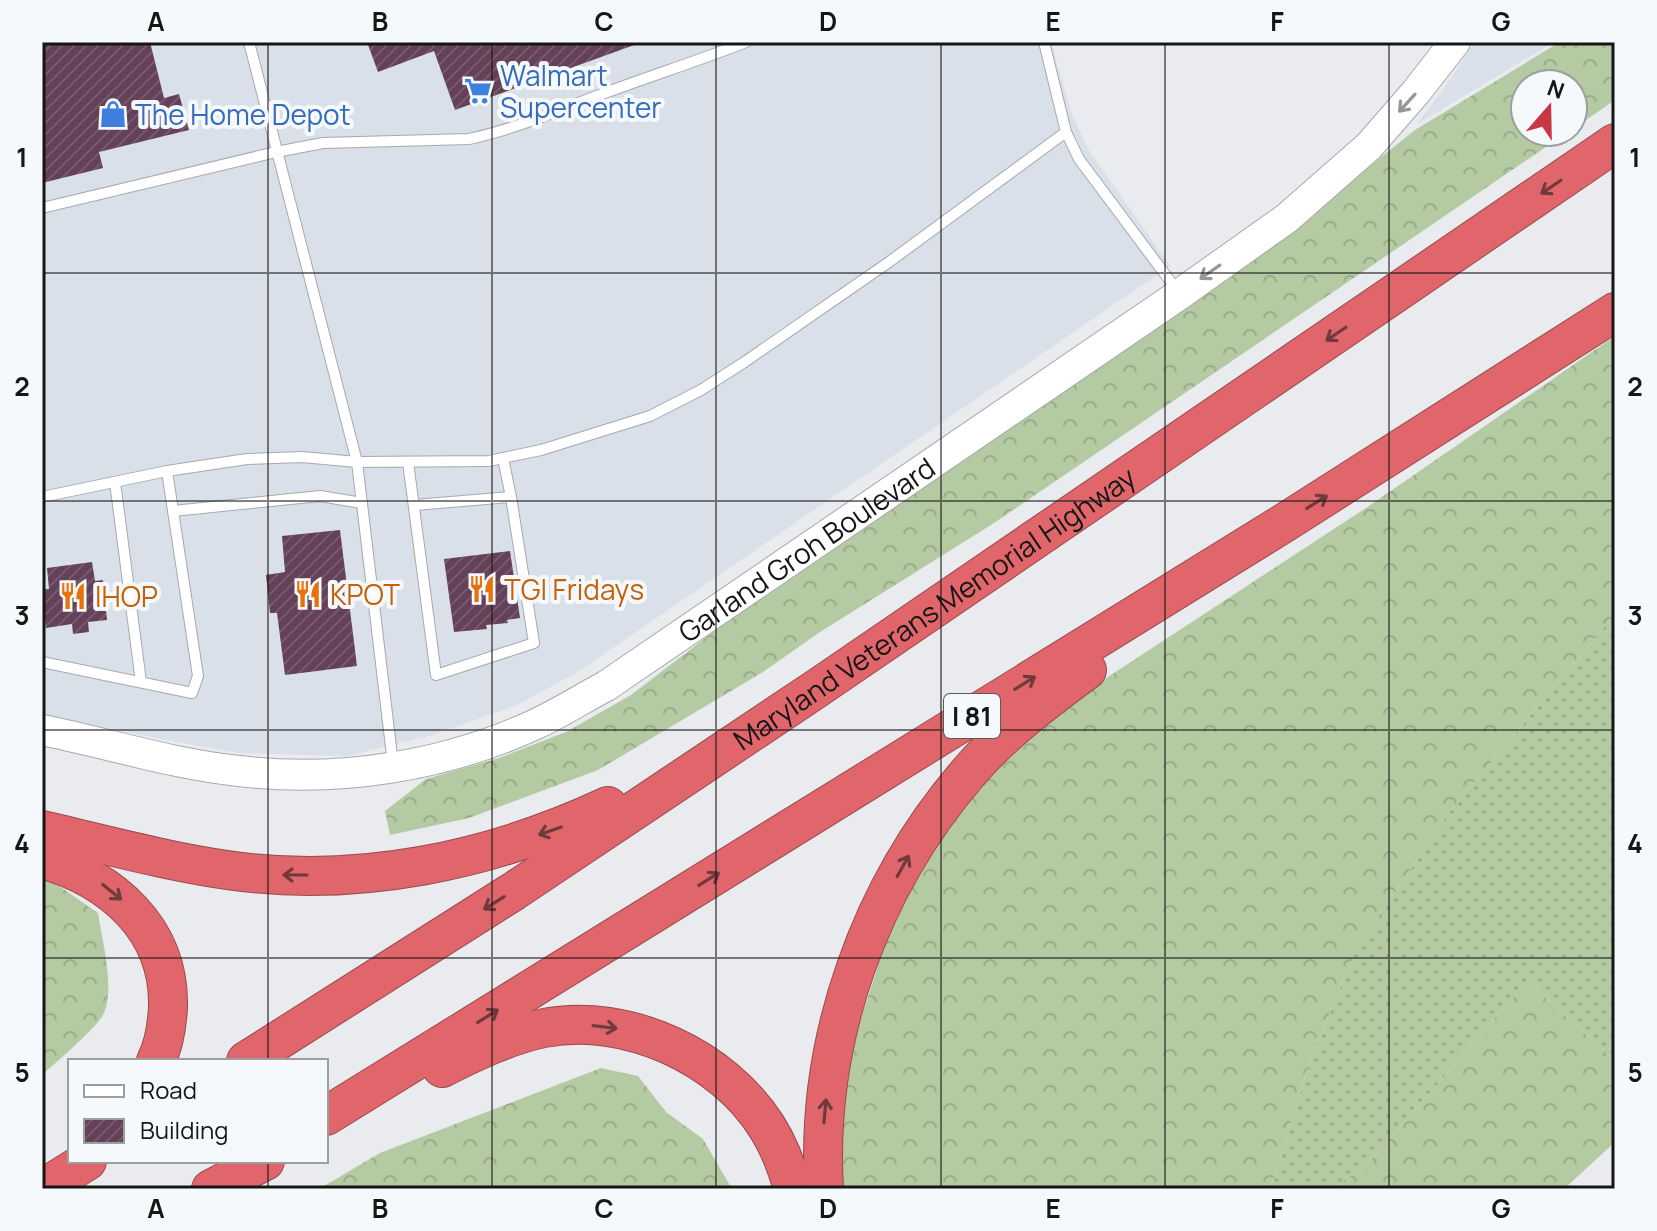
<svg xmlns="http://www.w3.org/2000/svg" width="1657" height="1231" font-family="Manrope,sans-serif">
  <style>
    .built { fill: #d9e0e9 }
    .grass { fill: url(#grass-dots) }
    .forest { fill: url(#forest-crowns) }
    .building { fill: url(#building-hatch) }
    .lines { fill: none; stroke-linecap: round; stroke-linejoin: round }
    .lane-casing { stroke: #a7a9ab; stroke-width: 12 }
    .secondary-casing { stroke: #a7a9ab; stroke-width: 32 }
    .highway-casing { stroke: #994a4d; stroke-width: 40 }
    .lane { stroke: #fff; stroke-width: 10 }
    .secondary { stroke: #fff; stroke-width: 30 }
    .highway { stroke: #e0666b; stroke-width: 38 }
    .oneway { stroke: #969696 }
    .oneway2 { stroke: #703a3c }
    .grid { fill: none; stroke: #151616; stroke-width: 2; stroke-opacity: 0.55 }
    .labels { text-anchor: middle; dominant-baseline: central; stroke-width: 8; stroke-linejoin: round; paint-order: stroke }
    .shield { fill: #f6f9fb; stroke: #585a5b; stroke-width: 2 }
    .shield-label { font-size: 26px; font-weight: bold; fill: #151616 }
    .shop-label { font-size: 28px; fill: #366cbe; stroke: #f6f9fb; text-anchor: start }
    .street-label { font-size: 28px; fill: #151616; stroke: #f6f9fb }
    .food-label { font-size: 28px; fill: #c56008; stroke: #f6f9fb; text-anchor: start }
    .neatline { fill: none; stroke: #151616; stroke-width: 3 }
    .grid-label { font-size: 26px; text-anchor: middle; font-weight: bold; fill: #151616 }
  </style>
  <defs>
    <pattern id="grass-dots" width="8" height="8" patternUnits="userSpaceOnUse" patternTransform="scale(2)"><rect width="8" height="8" fill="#b3caa2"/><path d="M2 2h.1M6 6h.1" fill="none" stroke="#99ad8b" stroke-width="1.8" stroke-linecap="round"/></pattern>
    <pattern id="forest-crowns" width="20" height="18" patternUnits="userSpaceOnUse" patternTransform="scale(2)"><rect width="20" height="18" fill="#b3caa2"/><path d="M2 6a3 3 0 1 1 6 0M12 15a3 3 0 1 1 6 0" fill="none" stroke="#99ad8b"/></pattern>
    <pattern id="building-hatch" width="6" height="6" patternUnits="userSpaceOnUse" patternTransform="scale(2)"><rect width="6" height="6" fill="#654159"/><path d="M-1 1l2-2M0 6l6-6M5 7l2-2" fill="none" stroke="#76596c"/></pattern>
  </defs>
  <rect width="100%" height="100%" fill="#e9ebee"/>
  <g class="built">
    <polygon points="42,42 1051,42 1071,112 1088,149 1170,266 576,673 517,705 432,735 347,756 239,753 161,739 42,714"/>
    <polygon points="1475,42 1554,42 1417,124 1445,87"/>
  </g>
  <polygon class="grass" points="1615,614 1615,1060 1527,981 1365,1167 1330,1189 1270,1189 1311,1058 1357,948 1448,814"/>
  <g class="forest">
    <polygon points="1560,42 1615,42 1615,100 1573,129 1573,84 1525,84 1525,132 1568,132 994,523 820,632 763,672 598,770 469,818 390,835 385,811 426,779 499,758 566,732 631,695 785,577 1325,202 1415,130"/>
    <polygon points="1615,336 1615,614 1448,814 1357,948 1311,1058 1270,1189 840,1189 846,1065 897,907 967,797 1059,709 1369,506"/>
    <path d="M42 874 98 913C102 939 115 988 104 1013 97 1028 56 1062 42 1075Z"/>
    <polygon points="1527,981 1615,1060 1615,1142 1564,1189 1330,1189 1365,1167"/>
    <polygon points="601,1068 638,1076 666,1112 703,1139 732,1189 319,1189 380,1153"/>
  </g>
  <g class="building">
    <polygon points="42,42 150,42 164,98 179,94 189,130 99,152 103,168 42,183"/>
    <polygon points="367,42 637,42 637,44 455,110 434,51 378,72"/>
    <polygon points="340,530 357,666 285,675 277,613 270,613 266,575 285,572 282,536"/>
    <polygon points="510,551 520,618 507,620 508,623 486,625 487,629 454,632 444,559"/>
    <polygon points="92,562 95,581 103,580 107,620 88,622 89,632 73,634 72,624 46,628 42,589 49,589 47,568"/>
  </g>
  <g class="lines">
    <g class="lane-casing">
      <g id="lane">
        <polyline points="249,42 357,462 393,764"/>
        <polyline points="1044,42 1066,132 1079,159 1179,293"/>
        <path d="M42 208 276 152 323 143 469 139C515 129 557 111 602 94 650 76 698 61 746 42"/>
        <polyline points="503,458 511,497"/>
        <polyline points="408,462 436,675 534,643 511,497 415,505"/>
        <polyline points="115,482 141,682"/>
        <polyline points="42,497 167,471 247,459 302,457 357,462 489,461 541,450 650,416 701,390 746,361 889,262 1066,132"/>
        <polyline points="173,511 320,496 362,503"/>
        <polyline points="42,662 192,693 198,676 167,471"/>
      </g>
    </g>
    <g class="secondary-casing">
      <g id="secondary">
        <path id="s1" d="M42 730C107 743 172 764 239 771 339 783 445 766 536 724 560 713 583 698 606 686L1180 294 1287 218 1369 146 1416 92 1455 42"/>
      </g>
    </g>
    <g class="highway-casing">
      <g id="highway">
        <path d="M42 830C103 844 165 861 227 870 357 889 490 861 608 806"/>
        <path d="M42 859C112 879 170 929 168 1007 167 1026 164 1045 156 1061"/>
        <path id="s2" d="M246 1061 514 891 816 689 1615 143"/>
        <path d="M442 1068C474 1052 509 1035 544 1028 627 1012 723 1057 767 1127 779 1146 787 1167 793 1189"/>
        <polyline points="326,1116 1284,523 1615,312"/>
        <polyline points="42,1189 87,1161"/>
        <polyline points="211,1189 265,1161"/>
        <path d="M824 1189C815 1039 870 887 968 773 1001 734 1046 700 1087 670"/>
      </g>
    </g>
    <use href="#lane" class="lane"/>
    <use href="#secondary" class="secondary"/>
    <use href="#highway" class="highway"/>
  </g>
  <defs><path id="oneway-shaft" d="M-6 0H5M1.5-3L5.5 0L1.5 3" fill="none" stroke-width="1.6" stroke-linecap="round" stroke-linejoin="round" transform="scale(2)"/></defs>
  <g class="oneway">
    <use href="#oneway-shaft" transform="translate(1407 103) rotate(132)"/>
    <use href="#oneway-shaft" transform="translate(1210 272) rotate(145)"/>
  </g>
  <g class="oneway2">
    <use href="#oneway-shaft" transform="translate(1551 187) rotate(146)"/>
    <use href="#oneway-shaft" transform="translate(1336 334) rotate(146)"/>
    <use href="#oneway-shaft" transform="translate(1317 502) rotate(-32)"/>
    <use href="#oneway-shaft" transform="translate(1025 683) rotate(-32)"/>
    <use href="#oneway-shaft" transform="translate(550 831) rotate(161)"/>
    <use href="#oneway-shaft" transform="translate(903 866) rotate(-61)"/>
    <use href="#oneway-shaft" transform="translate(295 875) rotate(-180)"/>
    <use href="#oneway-shaft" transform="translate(709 879) rotate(-32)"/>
    <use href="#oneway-shaft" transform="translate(112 892) rotate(39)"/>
    <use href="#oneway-shaft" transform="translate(494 903) rotate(148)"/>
    <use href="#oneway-shaft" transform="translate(488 1016) rotate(-32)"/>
    <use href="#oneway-shaft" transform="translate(605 1027) rotate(7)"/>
    <use href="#oneway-shaft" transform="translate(825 1111) rotate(-85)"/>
  </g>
  <path class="grid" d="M268 42V1061M492 42V1189M716 42V1189M941 42V1189M1165 42V1189M1389 42V1189M42 273H1615M42 501H1615M42 730H1615M42 958H1615M268 1161V1189"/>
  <defs>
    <g id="supermarket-bare" transform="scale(2.16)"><path d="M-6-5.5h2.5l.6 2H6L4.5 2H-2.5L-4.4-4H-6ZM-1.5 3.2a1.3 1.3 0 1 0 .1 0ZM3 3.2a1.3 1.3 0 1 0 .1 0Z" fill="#3f7fe0" stroke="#f6f9fb" stroke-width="2.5" paint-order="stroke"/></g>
    <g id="shop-bare" transform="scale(2.16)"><path d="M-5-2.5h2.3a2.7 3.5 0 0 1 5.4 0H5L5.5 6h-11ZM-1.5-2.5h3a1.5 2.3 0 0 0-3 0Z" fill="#3f7fe0" stroke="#f6f9fb" stroke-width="2.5" paint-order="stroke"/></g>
    <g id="restaurant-bare" transform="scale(2.16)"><path d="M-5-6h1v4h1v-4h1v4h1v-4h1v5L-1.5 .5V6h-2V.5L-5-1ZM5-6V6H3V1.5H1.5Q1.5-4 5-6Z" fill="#e8710a" stroke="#f6f9fb" stroke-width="2.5" paint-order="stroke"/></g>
  </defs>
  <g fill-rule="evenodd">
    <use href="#supermarket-bare" x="478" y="91"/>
    <use href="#shop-bare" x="113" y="114"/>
    <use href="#restaurant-bare" x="482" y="589"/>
    <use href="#restaurant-bare" x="308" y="594"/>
    <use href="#restaurant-bare" x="73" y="596"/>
  </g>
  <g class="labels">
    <rect class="shield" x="944" y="694" width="56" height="44" rx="6"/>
    <g class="shield-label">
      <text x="972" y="716">I 81</text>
    </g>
    <g class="shop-label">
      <text x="500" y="75">Walmart<tspan x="500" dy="32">Supercenter</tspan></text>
      <text x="135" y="114">The Home Depot</text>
    </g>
    <g class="street-label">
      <text stroke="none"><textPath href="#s1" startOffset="828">Garland Groh Boulevard</textPath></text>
      <text stroke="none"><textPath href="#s2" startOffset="824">Maryland Veterans Memorial Highway</textPath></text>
    </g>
    <g class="food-label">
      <text x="504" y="589">TGI Fridays</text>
      <text x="330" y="594">KPOT</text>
      <text x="95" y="596">IHOP</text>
    </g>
  </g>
  <rect width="1657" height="1231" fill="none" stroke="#f6f9fb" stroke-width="88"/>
  <rect x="68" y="1059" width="260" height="104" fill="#f6f9fb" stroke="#9c9e9f" stroke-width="2"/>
  <rect x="84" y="1085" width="40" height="12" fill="#ffffff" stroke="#9c9e9f" stroke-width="2"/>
  <text x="140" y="1099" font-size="24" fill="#151616">Road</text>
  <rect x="84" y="1119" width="40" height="24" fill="url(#building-hatch)" stroke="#9c9e9f" stroke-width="2"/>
  <text x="140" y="1139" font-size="24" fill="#151616">Building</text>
  <g transform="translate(1549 108) rotate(20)"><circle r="38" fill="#f6f9fb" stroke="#9c9e9f" stroke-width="2"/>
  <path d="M0-6L14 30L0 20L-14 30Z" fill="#c83844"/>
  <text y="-12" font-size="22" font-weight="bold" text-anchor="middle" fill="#151616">N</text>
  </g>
  <rect x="44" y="44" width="1569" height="1143" class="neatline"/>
  <g class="grid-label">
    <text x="156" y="31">A</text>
    <text x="380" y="31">B</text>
    <text x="604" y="31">C</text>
    <text x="828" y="31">D</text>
    <text x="1053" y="31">E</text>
    <text x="1277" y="31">F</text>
    <text x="1501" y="31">G</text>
    <text x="22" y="167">1</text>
    <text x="1635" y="167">1</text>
    <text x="22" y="396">2</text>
    <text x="1635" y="396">2</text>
    <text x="22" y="625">3</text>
    <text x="1635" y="625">3</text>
    <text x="22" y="853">4</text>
    <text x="1635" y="853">4</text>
    <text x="22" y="1082">5</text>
    <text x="1635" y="1082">5</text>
    <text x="156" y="1218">A</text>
    <text x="380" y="1218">B</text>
    <text x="604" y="1218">C</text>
    <text x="828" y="1218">D</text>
    <text x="1053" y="1218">E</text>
    <text x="1277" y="1218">F</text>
    <text x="1501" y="1218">G</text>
  </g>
</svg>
